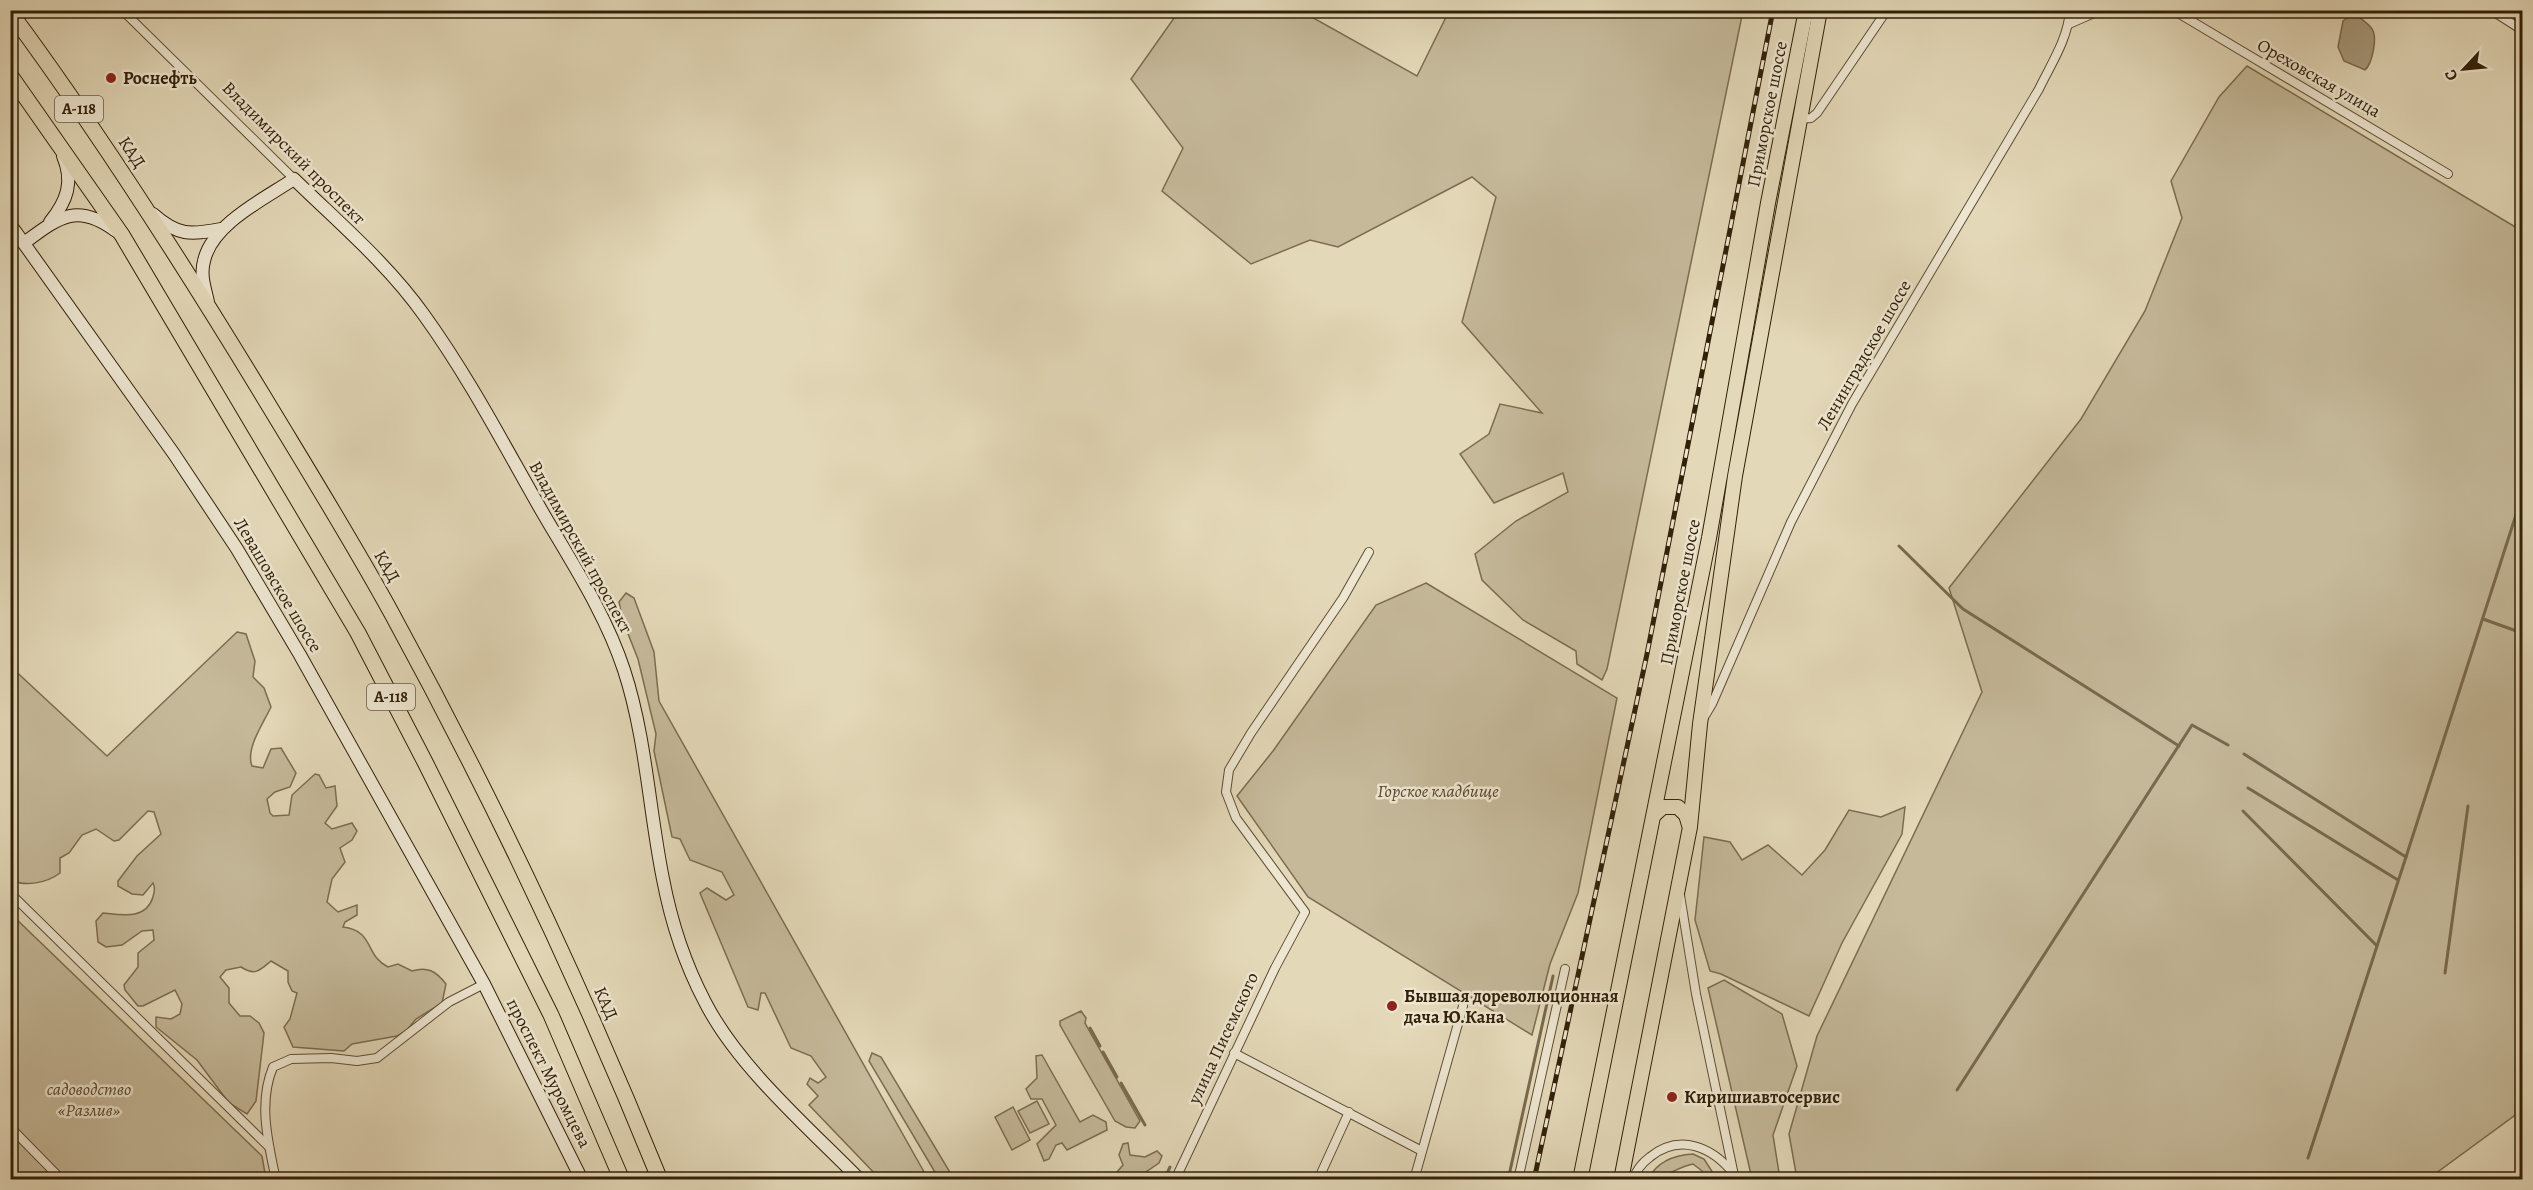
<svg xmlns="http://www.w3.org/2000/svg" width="2533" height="1190" font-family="Alegreya,serif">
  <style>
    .green { fill: #c5b99a; stroke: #7c6c50; stroke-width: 1.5 }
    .water { fill: #a7997c; stroke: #78694d; stroke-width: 1.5 }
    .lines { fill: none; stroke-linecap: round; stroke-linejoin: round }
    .stream { stroke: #78694d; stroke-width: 3 }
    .street-casing { stroke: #5e4e33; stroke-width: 10 }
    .secondary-casing { stroke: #322007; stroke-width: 14 }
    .primary-casing { stroke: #322007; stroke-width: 16 }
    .highway-casing { stroke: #322007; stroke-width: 17 }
    .street { stroke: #ede6d1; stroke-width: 8 }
    .secondary { stroke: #ede6d1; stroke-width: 12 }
    .primary { stroke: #e3d8b8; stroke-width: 14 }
    .highway { stroke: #e3d8b8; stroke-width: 15 }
    .rail-casing { stroke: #322007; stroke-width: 5 }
    .rail { stroke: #ede6d1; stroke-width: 3; stroke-dasharray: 9; stroke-linecap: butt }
    .poi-dot { fill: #8f2418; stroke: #ede6d1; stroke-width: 2 }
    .labels { text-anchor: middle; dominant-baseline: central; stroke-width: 5; stroke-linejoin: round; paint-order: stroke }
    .shield { fill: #ede6d1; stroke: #6a5b44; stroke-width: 1.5 }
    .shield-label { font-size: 16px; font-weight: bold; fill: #322007 }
    .poi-label { font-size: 18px; font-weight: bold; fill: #322007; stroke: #ede6d1; text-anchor: start }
    .street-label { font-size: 18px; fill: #322007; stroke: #ede6d1 }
    .park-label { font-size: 18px; font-style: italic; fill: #57462c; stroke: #ede6d1 }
  </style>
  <rect width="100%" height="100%" fill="#e3d8b8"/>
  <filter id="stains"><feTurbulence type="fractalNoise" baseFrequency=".00333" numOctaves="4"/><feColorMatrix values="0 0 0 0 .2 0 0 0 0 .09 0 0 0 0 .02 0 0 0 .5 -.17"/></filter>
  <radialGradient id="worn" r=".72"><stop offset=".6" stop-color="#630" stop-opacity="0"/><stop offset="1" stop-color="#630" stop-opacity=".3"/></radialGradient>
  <g class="green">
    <polygon points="1179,11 1301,11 1417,76 1449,11 1743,11 1607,669 1602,680 1577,664 1576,651 1523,620 1482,580 1475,554 1516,521 1568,492 1563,473 1494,503 1460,454 1489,434 1500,404 1542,413 1462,322 1496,197 1472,177 1338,247 1310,240 1251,264 1162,191 1183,148 1131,79"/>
    <polygon points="2247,66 2522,231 2522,1110 2428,1179 1797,1179 1789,1134 1817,1036 1982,692 1949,588 2081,419 2145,311 2182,218 2171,181 2219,97"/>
    <polygon points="1426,583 1617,698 1578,893 1550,964 1532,1035 1308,897 1237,796 1273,751 1376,605"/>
    <polygon points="626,593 634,598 654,652 659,701 928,1179 880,1179 809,1105 818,1096 807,1084 810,1078 818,1083 826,1077 811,1056 791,1048 765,993 761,993 758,1010 748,1007 700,893 707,888 726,900 734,895 722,872 690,860 680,839 672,837 654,751 656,734 638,659 623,621 619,602"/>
    <path d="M237 632 246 634 255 661 253 677 264 688 271 707C264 722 245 749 252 766L263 768 271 749 281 748 296 773 290 787 275 792 267 799 270 813 273 816 289 815 292 795 315 774 319 775 326 788 335 786 337 806 325 823 332 829 352 823 357 831 352 840 340 848 345 862 332 879 327 902 338 912 357 905V915L345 922 343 927C375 931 364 955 388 967L398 964 412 971C427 966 436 971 446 984L442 1003 416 1019 406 1031 397 1036 352 1044 344 1051 293 1047 284 1027 290 1019 297 993 292 991 288 982V971L271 961C259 971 255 976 241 967L226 970 220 977 229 988V1003L240 1016H250L259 1023 264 1033 256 1101 247 1114 229 1103 197 1060 156 1027V1017L171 1019 180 1014 182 1004 175 990 143 1006H138L125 990 124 985 138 967V953L154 940 153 930 142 931 122 945 106 947 98 942 96 921 103 913C122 915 146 920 153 897 154 891 156 889 153 883L143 895 132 894 118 886V881L137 856 161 834 154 812 148 811 119 840 114 841 96 829 82 835 69 853 60 858V873C47 883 25 887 11 880L10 666 107 756Z"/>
    <polygon points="1905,807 1902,834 1842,943 1809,1016 1721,974 1710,971 1695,920 1704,837 1730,842 1742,860 1768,845 1802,875 1825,850 1849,810 1881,817"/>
    <polygon points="10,913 262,1156 266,1179 11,1179"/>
    <polygon points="1724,980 1782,1014 1797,1066 1773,1135 1780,1179 1752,1179 1708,988"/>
    <polygon points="1081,1011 1086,1018 1085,1023 1140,1121 1135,1128 1126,1127 1115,1121 1060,1025 1060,1021"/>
    <polygon points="872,1053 881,1057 954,1179 939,1179 869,1061"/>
    <polygon points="1042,1055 1080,1122 1093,1115 1106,1122 1107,1130 1067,1150 1062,1143 1056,1145 1049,1159 1044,1161 1037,1144 1056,1125 1042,1099 1031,1099 1026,1089 1037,1078 1036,1056"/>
    <polygon points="1037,1101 1049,1124 1030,1133 1018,1111"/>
    <polygon points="1013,1107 1030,1140 1012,1150 995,1117"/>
    <polygon points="1128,1143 1130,1155 1145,1157 1157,1151 1162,1156 1159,1163 1140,1176 1140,1179 1111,1179 1123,1165 1119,1155 1123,1144"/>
    <path d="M1693 1154 1704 1159 1717 1179H1706L1702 1171 1693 1164C1677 1167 1662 1180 1648 1179 1657 1162 1674 1155 1693 1154Z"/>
  </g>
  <path class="water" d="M2350 16H2358C2362 20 2369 24 2372 29 2378 37 2372 64 2365 70L2344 61 2338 47 2343 21Z"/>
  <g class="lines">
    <g class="stream">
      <polyline points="1899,546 1963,609 2179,746"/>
      <polyline points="2483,619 2522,633"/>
      <polyline points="2244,754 2406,857 2522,496"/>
      <polyline points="2248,788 2398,880"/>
      <polyline points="2243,811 2377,946"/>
      <polyline points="2445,973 2468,806"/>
      <polyline points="1090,1028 1100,1046"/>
      <polyline points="1103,1052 1117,1077"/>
      <polyline points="1121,1083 1145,1125"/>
      <polyline points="1957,1090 2192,725 2228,745"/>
      <polyline points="2308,1158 2406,857"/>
      <polyline points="1164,1180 1170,1167"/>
      <polyline points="1508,1180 1553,976"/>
    </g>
    <g class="street-casing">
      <g id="street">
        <polyline points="122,10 294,179"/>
        <polyline points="2173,10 2448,174"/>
        <polyline points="2491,10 2522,30"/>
        <polyline points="2069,24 2101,10"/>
        <polyline points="1798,119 1811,118 1817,113 1887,10"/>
        <path d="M1703 719 1712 704 1791 522 1852 404 2039 89C2051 64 2068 39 2070 10"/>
        <polyline points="10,893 269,1147"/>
        <polyline points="1680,895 1696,994 1735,1180"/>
        <polyline points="1234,1053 1420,1150"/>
        <polyline points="10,1127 62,1180"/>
        <path d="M276 1180C268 1142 258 1103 273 1067L291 1059 331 1058 357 1061 377 1058 449 1002 484 984"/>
        <polyline points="1175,1180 1275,968 1305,912 1236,818 1226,792 1229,770 1251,733 1343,598 1369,552"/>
        <polyline points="1318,1180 1349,1112"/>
        <polyline points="1414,1180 1463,1006"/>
        <polyline points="1518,1180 1565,969"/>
        <path d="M1633 1180C1636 1170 1642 1163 1650 1157 1680 1133 1712 1147 1733 1173"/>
      </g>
    </g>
    <g class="secondary-casing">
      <g id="secondary">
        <path d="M153 214C178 236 190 235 221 229"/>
        <path d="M50 222C67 201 74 182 63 156"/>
        <polyline points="10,224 174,454 237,549 300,655 484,984 582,1180"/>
        <path d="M24 243C59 217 77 202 116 231"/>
        <path d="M208 302C205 288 200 275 204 261 212 224 264 199 294 179 338 222 388 264 424 315 468 376 503 443 540 508 570 560 605 612 624 670 646 737 649 810 663 879 671 921 685 964 705 1002 738 1067 809 1128 860 1180"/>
      </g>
    </g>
    <g class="primary-casing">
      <g id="primary">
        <polyline points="1654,815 1663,807 1678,807 1686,815 1689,825"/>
        <polyline points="1580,1180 1709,538 1768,203 1806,10"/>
        <polyline points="1621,1180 1690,827 1700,724 1735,476 1820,10"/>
      </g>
    </g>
    <g class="highway-casing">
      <g id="highway">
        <path d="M10 12C101 135 183 264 262 394 306 467 351 539 392 614 492 797 582 987 660 1180"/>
        <polyline points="10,75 122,235 358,633 426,764 551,1015 622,1180"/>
      </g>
    </g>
    <use href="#street" class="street"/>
    <use href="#secondary" class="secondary"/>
    <use href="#primary" class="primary"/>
    <use href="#highway" class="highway"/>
    <g class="rail-casing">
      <polyline id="rail" points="1534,1180 1647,654 1773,10"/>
    </g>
    <use href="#rail" class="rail"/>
  </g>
  <g class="poi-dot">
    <circle cx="111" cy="78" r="6"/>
    <circle cx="1392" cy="1006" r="6"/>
    <circle cx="1672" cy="1097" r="6"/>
  </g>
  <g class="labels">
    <g class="shield">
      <rect x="55" y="96" width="48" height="26" rx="4.5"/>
      <rect x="367" y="684" width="48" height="26" rx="4.5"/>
    </g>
    <g class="shield-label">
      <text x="79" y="109">А-118</text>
      <text x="391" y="697">А-118</text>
    </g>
    <g class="poi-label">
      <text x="123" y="78">Роснефть</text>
      <text x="1404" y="996">Бывшая дореволюционная<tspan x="1404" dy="21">дача Ю.Кана</tspan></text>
      <text x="1684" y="1097">Киришиавтосервис</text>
    </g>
    <g class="street-label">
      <text transform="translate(2319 78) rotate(30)">Ореховская улица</text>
      <text transform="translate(1767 114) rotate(-79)">Приморское шоссе</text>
      <text transform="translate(132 152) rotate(56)">КАД</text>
      <text transform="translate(294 153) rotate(45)">Владимирский проспект</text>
      <text transform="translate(1864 355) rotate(-60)">Ленинградское шоссе</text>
      <text transform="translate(581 547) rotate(61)">Владимирский проспект</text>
      <text transform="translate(387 566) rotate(60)">КАД</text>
      <text transform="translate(278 585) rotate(59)">Левашовское шоссе</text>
      <text transform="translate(1680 592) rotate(-79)">Приморское шоссе</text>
      <text transform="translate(606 1003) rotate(66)">КАД</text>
      <text transform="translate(1223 1038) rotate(-65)">улица Писемского</text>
      <text transform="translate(549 1073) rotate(63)">проспект Муромцева</text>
    </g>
    <g class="park-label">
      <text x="1438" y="791">Горское кладбище</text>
      <text x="89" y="1089">садоводство<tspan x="89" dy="21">«Разлив»</tspan></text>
    </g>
  </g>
  <rect width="2533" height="1190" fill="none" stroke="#e3d8b8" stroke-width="36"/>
  <rect x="12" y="12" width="2509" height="1166" fill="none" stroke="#322007" stroke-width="3"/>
  <rect x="18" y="18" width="2497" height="1154" fill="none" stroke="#322007" stroke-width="1.5"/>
  <g transform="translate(2464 69) rotate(244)" stroke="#ede6d1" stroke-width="4.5" paint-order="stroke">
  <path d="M0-4.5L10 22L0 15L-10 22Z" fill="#322007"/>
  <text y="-9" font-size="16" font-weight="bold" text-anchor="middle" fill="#322007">С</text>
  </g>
  <rect width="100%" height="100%" filter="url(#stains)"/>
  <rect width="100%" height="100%" fill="url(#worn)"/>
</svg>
